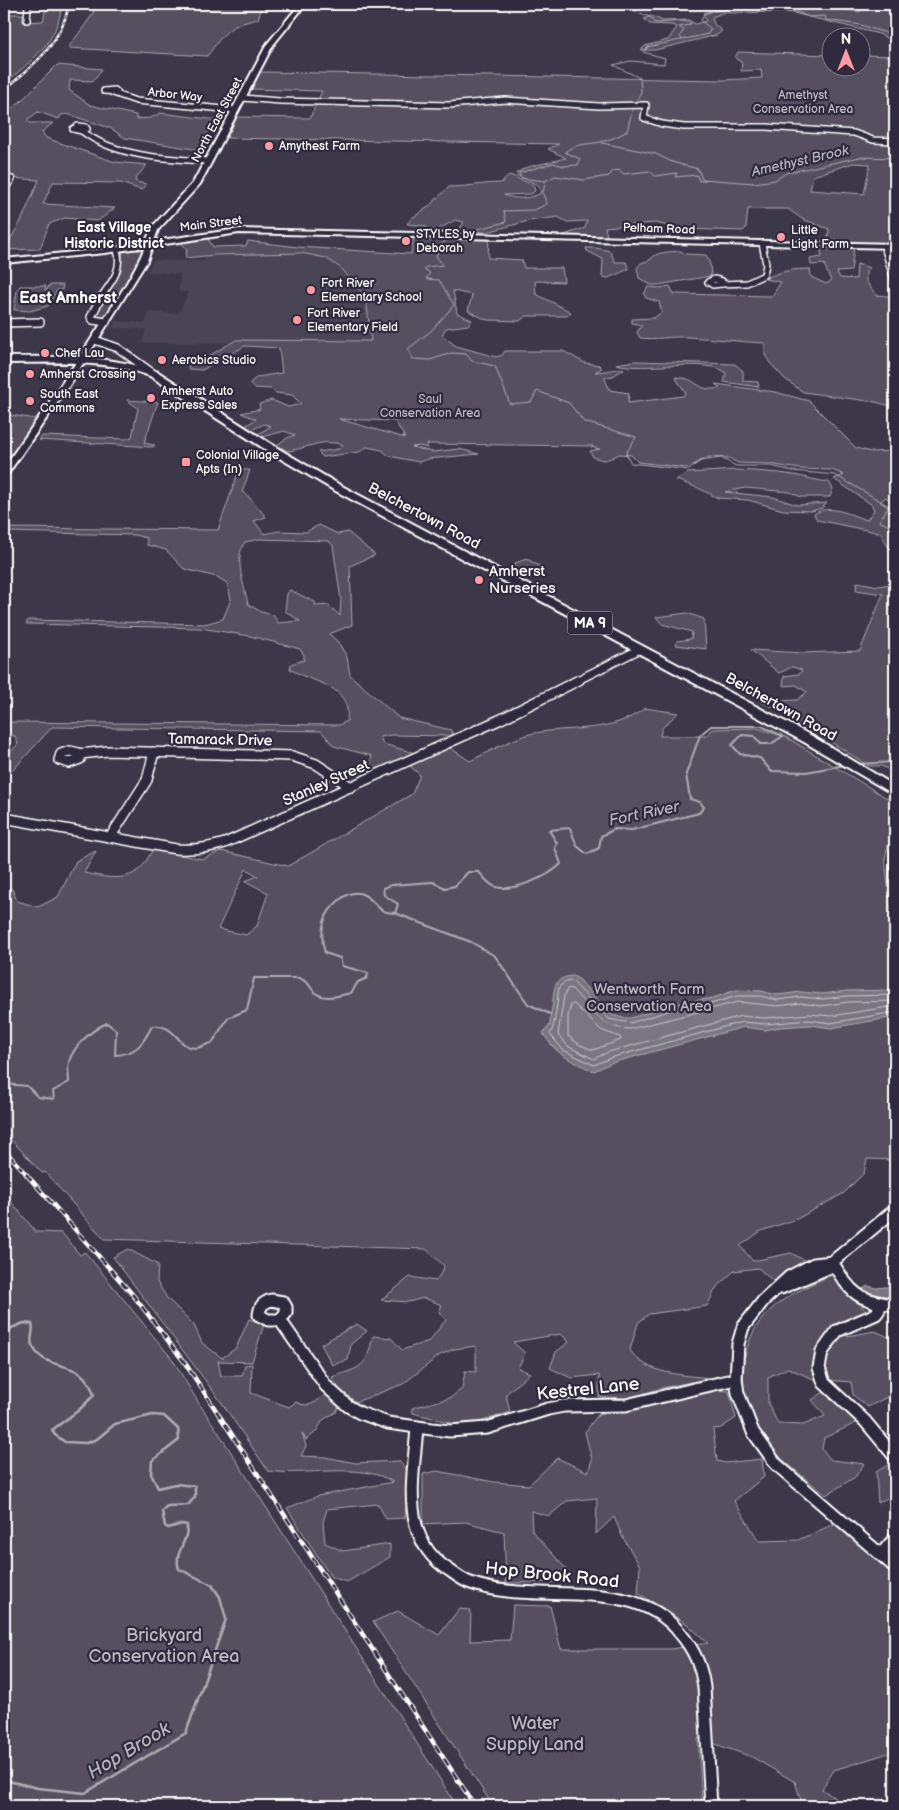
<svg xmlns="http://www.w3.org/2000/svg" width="899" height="1810" font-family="'Balsamiq Sans',sans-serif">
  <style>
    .built { fill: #494455 }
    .green { fill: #555060; stroke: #aaa8b0; fill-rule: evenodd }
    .water { fill: #797682; stroke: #afadb4 }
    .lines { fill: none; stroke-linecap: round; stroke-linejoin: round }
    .shore { stroke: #c9c8cd; stroke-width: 1 }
    .stream-far2 { stroke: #afadb4; stroke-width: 1 }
    .stream-far1 { stroke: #afadb4; stroke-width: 2 }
    .stream { stroke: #afadb4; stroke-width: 2.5 }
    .minor-far3-casing { stroke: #fff; stroke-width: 8 }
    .minor-far2-casing { stroke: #fff; stroke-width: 10 }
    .minor-far1-casing { stroke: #fff; stroke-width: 12 }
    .minor-casing { stroke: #fff; stroke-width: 15 }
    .secondary-casing { stroke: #fff; stroke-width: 4 }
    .trunk-casing { stroke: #fff; stroke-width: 4 }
    .minor-far3 { stroke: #2f2a3d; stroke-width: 5 }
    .minor-far2 { stroke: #2f2a3d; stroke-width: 7 }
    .minor-far1 { stroke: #2f2a3d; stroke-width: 9 }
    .minor { stroke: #2f2a3d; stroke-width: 11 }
    .secondary { fill: #2f2a3d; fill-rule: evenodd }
    .trunk { fill: #2f2a3d; fill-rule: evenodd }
    .rail-far2-casing { stroke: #fff; stroke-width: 2.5 }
    .rail-far1-casing { stroke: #fff; stroke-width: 4 }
    .rail-casing { stroke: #fff; stroke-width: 4.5 }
    .rail-far2 { stroke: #2f2a3d; stroke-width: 1; stroke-dasharray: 3; stroke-linecap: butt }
    .rail-far1 { stroke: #2f2a3d; stroke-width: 2; stroke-dasharray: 5.5; stroke-linecap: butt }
    .rail { stroke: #2f2a3d; stroke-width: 2.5; stroke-dasharray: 8; stroke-linecap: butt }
    .poi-dot { fill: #ff9aa2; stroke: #2f2a3d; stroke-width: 2 }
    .labels { text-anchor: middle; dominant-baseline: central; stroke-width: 4.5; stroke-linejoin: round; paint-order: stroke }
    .far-street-label { font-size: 12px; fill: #fff; stroke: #2f2a3d }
    .far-park-label { font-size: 12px; fill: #bbb9bf; stroke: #2f2a3d }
    .far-poi-label { font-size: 12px; fill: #fff; stroke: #2f2a3d; text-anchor: start }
    .far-water-label { font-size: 14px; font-style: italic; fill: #b5b4ba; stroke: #2f2a3d }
    .far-neighbourhood-label { font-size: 14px; font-weight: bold; fill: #fff; stroke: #2f2a3d }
    .shield { fill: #2f2a3d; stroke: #c1bfc5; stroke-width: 1 }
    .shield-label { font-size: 14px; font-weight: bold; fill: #fff }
    .street-label { font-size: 15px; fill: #fff; stroke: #2f2a3d }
    .poi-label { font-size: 15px; fill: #fff; stroke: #2f2a3d; text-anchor: start }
    .park-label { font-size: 15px; fill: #bbb9bf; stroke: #2f2a3d }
    .far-district-label { font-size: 16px; font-weight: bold; fill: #fff; stroke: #2f2a3d }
    .water-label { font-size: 16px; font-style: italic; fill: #b5b4ba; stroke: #2f2a3d }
    .near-street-label { font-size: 18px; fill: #fff; stroke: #2f2a3d }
    .near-park-label { font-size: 18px; fill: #bbb9bf; stroke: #2f2a3d }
    .near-water-label { font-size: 19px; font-style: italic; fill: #b5b4ba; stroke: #2f2a3d }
  </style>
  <rect width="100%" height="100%" fill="#3c3749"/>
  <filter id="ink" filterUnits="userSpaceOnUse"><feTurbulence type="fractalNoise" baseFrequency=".02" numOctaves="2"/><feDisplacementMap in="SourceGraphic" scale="10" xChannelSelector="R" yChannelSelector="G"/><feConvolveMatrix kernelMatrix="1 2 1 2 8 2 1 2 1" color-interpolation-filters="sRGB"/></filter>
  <g filter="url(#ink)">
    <polygon class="built" points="204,251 412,256 417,342 142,343 146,329 112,328 116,321 145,323 150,312 178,314 189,292 179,292 180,274 147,272 154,260 205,261"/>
    <g class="green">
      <path d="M47 4H62C58 43 32 60 4 84V14H23V22L43 21Z"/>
      <path d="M93 4H263L258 19C227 26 226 31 207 56L68 48 93 14Z"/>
      <path d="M743 4H802L860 12 863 7 895 4V42L879 34 789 12 722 13 712 17 714 24 722 31 717 35 655 50H641L645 46 668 40 677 27 671 25 650 24 644 19 651 16 663 21 689 20 695 24 706 21 703 13C717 9 730 7 743 4Z"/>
      <path d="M738 52 831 55 832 68H862V55L895 56V244L827 243 829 229 802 219 788 209H748L746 228 743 231 683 229 655 223 605 227 607 236H561L585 228 587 221 567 222 558 217 528 221 487 232 458 231 464 222 455 220 437 230 426 231V226L407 224 412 218 427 208 449 187C467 187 484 183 501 183L510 175 533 185 535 191 531 194 504 195C516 200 530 199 541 193L538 185 518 176 516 173 528 167 566 158 548 149 559 144 227 138 237 117 310 118 322 91 250 89 260 72 723 80 762 78 761 70 741 71 742 63 735 58ZM853 163 870 164 864 194 810 190 813 176Z"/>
      <polygon points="57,65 102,69 93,81 70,80 69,90 90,105 136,115 136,119 151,118 160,113 218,120 205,136 200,150 125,138 110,128 67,114 61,115 59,119 38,112 27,120 30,123 53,123 42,132 46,138 115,162 147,165 135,179 136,182 146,184 142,190 120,183 53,182 43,204 115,208 98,221 65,218 49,224 40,249 4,250 21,221 39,180 10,178 4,187 4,115 21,101"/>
      <path d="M414 235 489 237 488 258 522 260 524 268H562L564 282 535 281 536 294 571 312 567 316H526L520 321 487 320 468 311 472 295 453 291 457 313 472 320 468 325 446 328 442 335 456 346 496 357 502 355 505 351H563L585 363 599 365 602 368 595 372C604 372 617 368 624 369L613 376 604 377 610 390 629 393 628 403 683 396 686 393 675 377C680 378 688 378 692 381 702 388 707 391 720 388L715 384 775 392 809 401 856 448 871 452 895 451V506L886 497 880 502 893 510 895 507V525L892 523 890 534 895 536V551L888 547 881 533 817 520 814 514C830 503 850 515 867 520L874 510 872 505 834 479 844 475 832 470 800 469 769 464 738 463 729 458 709 457 687 468 638 462 631 455 619 454C608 460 605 462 593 457L590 451 600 449 591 447 593 446 427 444 428 448 420 446 412 447 432 452 459 449 479 454 428 459 419 462 389 456 382 450 367 447 359 452 323 457 318 452 339 449 343 445C322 438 309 448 288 451L277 445 287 438 295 435 284 431 263 437 258 434 271 426 264 424 251 430 245 426 256 419 241 413 260 409 259 404 272 400 288 407 301 404 292 395 276 393 272 389 254 388 249 384 257 377 282 373 279 348 245 346 202 370 188 369 189 364 197 363 236 340 371 341 366 298 342 269 326 258 301 253 215 255 185 258 187 249 180 242 207 237 213 247 246 246 248 241 298 247 411 254ZM339 419 395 421 405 438Z"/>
      <path d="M820 246 854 247 851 271 837 272 840 278 856 279 857 264 870 268 866 272V281L876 295 887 296 895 295V407L875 402 803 392 785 379 770 363 765 355V343C739 342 713 338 687 337 671 336 656 340 640 338L637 332 642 325 632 323V319L654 318 662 312 659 302 646 298 644 294 648 287 660 288 670 286 674 294 772 296 781 282 765 279C779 271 794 269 810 269L811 277 826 284 831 281 824 264 811 265 810 259 822 257Z"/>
      <polygon points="586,248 596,248 610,251 615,262 626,262 629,269 608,278 602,277 603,259 587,251"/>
      <polygon points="136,250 141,251 143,253 107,316 103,320 93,317 121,267 123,251"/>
      <path d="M681 251 685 254 706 255 710 264 711 276 658 285H651L639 278 637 268 641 263 650 260C656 251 670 252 681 251Z"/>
      <polygon points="49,285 63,285 62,290 57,290 48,306 30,311 14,310 17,290 20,286 46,286 45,290 47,290"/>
      <path d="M635 361 735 364 743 371V381L758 382 759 387 724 382 726 373C710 357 641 372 616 364Z"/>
      <polygon points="127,400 158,402 144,443 155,445 153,447 39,440 42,436 126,439 132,437 138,408"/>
      <polygon points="4,414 36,419 4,467"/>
      <path d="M239 470H250L242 492 248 496 266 517 254 521 264 534 279 531 306 532 319 525 338 534 348 532 375 555 350 566 352 625 329 634 338 642 347 657 350 675 399 718 451 730 453 736 391 735 380 737 383 744 415 753 373 773 368 770 372 756 334 746 321 731 52 727 13 770H4V759L18 744 15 736 4 735V722L339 725 347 721C352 683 312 684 290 669L291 664 304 660V655L300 649 250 636 200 628 26 624 28 620 204 624 223 619 231 599 227 583 217 577 184 569 166 550 147 545V538L134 535 4 532V528L218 530ZM260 539 329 541 333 546 341 600 340 616 329 605 316 606 315 602 290 590 287 594 285 611 300 621 278 623 273 615 261 612 248 604C245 587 233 558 245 542Z"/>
      <path d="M735 470C755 471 775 472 794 475 806 477 817 481 829 482L833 489 830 497H801L790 492 745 488 725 492 773 497 797 505 827 503 822 508 812 511 783 510 748 500 718 498 698 488 676 480 688 473Z"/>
      <polygon points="527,559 541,567 521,580 514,570 515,563"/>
      <polygon points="857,582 879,586 895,583 895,772 881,766 869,766 782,711 761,702 797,700 807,692 796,685 783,686 784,676 799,674 802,670 792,667 779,673 751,650 803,653 860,651 883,594 856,590"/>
      <polygon points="687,613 704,619 706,649 676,645 677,641 691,639 692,632 662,624 656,617"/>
      <path d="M645 708 678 713 662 728 660 736H707L713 729 757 728 786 737 895 803V837L888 846 885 858 893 931 895 937V1160L867 1159 864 1173 844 1193 797 1219 761 1231 740 1246 753 1261 791 1253 806 1261 775 1283 758 1268 734 1271 716 1288 707 1306 649 1314 638 1323 630 1350C646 1375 684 1375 711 1378L661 1388 631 1398 599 1397V1375L571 1378 550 1368 556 1352 569 1342 561 1334 513 1342 525 1353 518 1368 530 1373 506 1394 510 1412 477 1423 456 1424 413 1413 412 1408 450 1398 462 1389 465 1371 476 1372V1346L454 1349 440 1355 403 1384 356 1402 339 1389 332 1377C362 1367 366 1368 373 1336L391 1338 402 1350 429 1341 446 1320 439 1312 442 1305 424 1298 408 1302 381 1300 410 1277 436 1281 443 1270 444 1266 426 1249 104 1239 45 1172 42 1173 4 1132V886L12 889 17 901 38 907 58 897 76 861 96 851 84 873C101 876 120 882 136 872 143 868 148 857 153 850L203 859 221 851 288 866 412 794 420 775 410 766 435 752 449 747 470 761C487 753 513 738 530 734 571 725 610 735 645 708ZM246 869 258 876 245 881 268 893 257 926 246 935 218 929Z"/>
      <polygon points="4,1193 36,1232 62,1233 80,1255 85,1252 173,1360 198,1402 213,1424 457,1806 4,1806"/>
      <path d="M128 1249 158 1265 157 1282 167 1298 194 1325 202 1343 222 1358 236 1348 249 1319 264 1324 252 1362 218 1361 221 1376H242L245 1365 252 1364 251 1393 289 1407 296 1402C310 1409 315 1402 326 1394L339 1406 336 1412 323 1420 316 1432 306 1440 302 1433 306 1446 301 1456 325 1457 355 1463 399 1461 408 1472 405 1518 386 1519 378 1504 327 1509 323 1522 325 1543 343 1551 390 1544V1557L347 1582 331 1577 287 1508 318 1496 393 1482C359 1461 307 1477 268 1471L222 1403 113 1257Z"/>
      <path d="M832 1275 868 1313 841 1323 847 1336 875 1331 895 1340V1402L887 1397 868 1407 853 1395 851 1382 813 1379 788 1368 768 1377V1403L778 1424 803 1425 825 1416 812 1400 824 1392 853 1412 858 1422 824 1438 822 1449 831 1460 864 1464 855 1477 826 1495C802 1475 774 1456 757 1430 749 1418 743 1393 743 1379 743 1317 781 1297 832 1275Z"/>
      <polygon points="357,1324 367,1331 351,1344 348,1360 332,1365 321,1344"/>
      <polygon points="717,1390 729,1391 736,1418 721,1428 713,1429 717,1461 725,1463 762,1459 764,1477 734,1501 759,1541 798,1540 834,1524 895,1573 895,1751 834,1770 822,1789 846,1806 803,1806 795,1782 752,1757 698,1738 702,1806 493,1806 373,1622 398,1611 439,1635 459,1609 471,1610 470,1641 510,1640 513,1605 550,1606 561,1649 671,1649 708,1643 687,1624 638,1593 640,1566 622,1536 614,1517 596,1534 597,1498 567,1501 549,1516 531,1511 532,1531 566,1569 563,1582 506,1583 504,1532 465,1522 423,1524 423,1474 437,1471 494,1482 529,1485 557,1458 588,1472 592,1460 585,1432 598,1415 648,1406"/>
      <polygon points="895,1461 895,1494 878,1503 876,1472"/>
    </g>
    <g class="water">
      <path d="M573 976 580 980 605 1009 612 1015 623 1018H631L674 1004 713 998 736 990 761 991 777 995 801 992 822 994 847 991 895 990V1017L831 1028 810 1025 780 1027 766 1030 744 1027 611 1063 594 1071C571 1061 556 1055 543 1033L550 1025C550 1016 552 1009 553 1001 554 985 556 977 573 976Z"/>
      <polygon points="868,1286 876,1288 895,1286 895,1301 871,1297 860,1290"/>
    </g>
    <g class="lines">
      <g class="shore">
        <path d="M895 995 847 996 822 999 801 997 777 1000 760 996H737L714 1003 675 1009 630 1023 609 1019 572 981 565 982 559 987C557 1000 556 1024 550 1034L563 1050 594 1065 610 1058 742 1022 765 1024 809 1020 831 1023 895 1012"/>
        <path d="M895 1001 848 1002 821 1006 801 1003 777 1006 738 1002 630 1029C602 1029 590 1008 572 989L568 988 564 996 558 1035 569 1047 594 1059 608 1052 741 1016 765 1018 809 1014 831 1016 895 1006"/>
        <polygon points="574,1004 601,1030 620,1037 621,1040 593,1050 580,1045 568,1036 568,1016 571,1005"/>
      </g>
      <g class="stream-far2">
        <polyline points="618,4 618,6 637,12"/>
        <polyline points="750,8 769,12 797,12 809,17 825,16 826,20 861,25 895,36"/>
        <polyline points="713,11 768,6 770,4"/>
        <polyline points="640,13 650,17 655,23 682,21 691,23 690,25 679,27 684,30 680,36 682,40"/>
        <polyline points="602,143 656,154 672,162 698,169 702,179 754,183 775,180 786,173 860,157 895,158"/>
        <path d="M545 181 521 178 519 173 553 163 564 166 578 165 580 159 565 152C576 143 587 145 600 142 610 140 619 136 627 131L633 107 641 92 640 78 613 65 631 61 664 64 665 58 643 52 648 47 708 34 711 29 701 21 704 14 710 12"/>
        <polyline points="545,181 555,176 584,180 609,176 613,171 619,170 624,174 650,171 655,176 677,173 675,177 697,175 699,181 706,180"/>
        <polyline points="462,233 506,222 504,211 534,210 547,204 543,194 545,181"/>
        <polyline points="455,237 443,242 436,256 443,265 426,267 424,269 430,273 426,279 439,280 454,305 431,331 408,349 413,359 430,360 452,353 466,354 472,361 495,366 510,404 531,402 537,391 569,403 584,422 636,437 626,453 631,463 689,470 700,461 721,458 736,466 771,466 793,471 835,475 889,506 879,521 895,529"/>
      </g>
      <g class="stream-far1">
        <polyline points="858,764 895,762"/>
        <polyline points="395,913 471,942 495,956 528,1004 550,1014"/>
        <path d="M4 1084 27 1086 38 1097 54 1099 53 1091 69 1082C69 1076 67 1068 69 1062 73 1046 93 1029 107 1023L116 1030 115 1055C136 1054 143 1044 152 1026 177 1023 177 1049 196 1048 201 1047 207 1044 212 1043L228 1018 247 1010 254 978H299C306 981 308 983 312 989 321 1002 338 996 351 993L358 982 367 978 368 973 342 966 340 958 325 953C322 943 321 932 324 922 328 908 347 888 362 894 377 900 375 913 395 913L398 904 384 895 383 888 391 885 433 882 445 888 455 886 468 872H479C484 878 489 885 496 887 514 892 549 876 561 864L555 848 557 843 549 830 570 828 577 846 587 854 599 848 601 836 615 829 632 830 699 813 704 807 700 802 690 799 686 774 700 735 711 726H761L783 736 771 744H761L754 736 742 735 732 745 740 754 760 758 771 771 806 772 845 765"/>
      </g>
      <path class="stream" d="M4 1331 24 1323 32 1324C35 1332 28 1339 33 1347 48 1375 82 1355 94 1395L79 1410 52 1430 55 1435 65 1442 86 1443 97 1439 115 1424 153 1415 164 1416 178 1429 179 1440 152 1461 151 1474 158 1488 175 1484 195 1486V1497L188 1505 167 1506 162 1511 165 1526 168 1528 182 1524 187 1525C189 1542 173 1552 179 1569L212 1585 220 1597 226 1619 186 1733 85 1793 38 1788 4 1780"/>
      <g class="minor-far3-casing">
        <g id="minor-far3">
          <polyline points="27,20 28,4"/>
          <polygon points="115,90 117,92 104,91"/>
          <polyline points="113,93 136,101 235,110"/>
          <polyline points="242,98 280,101 449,105 505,100 599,106 646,105 644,118 662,124 684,127 766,127 854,133 873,140 895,141"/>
          <polygon points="78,126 86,127 87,129 82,131 73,129"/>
          <path d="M82 131C115 157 168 159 208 161"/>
          <polyline points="4,191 12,179"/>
          <polyline points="884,246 895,284"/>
          <polygon points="714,279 722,281 722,284 713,285 708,282"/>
          <polyline points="722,284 747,283 764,275 766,264 762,243"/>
          <path d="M100 298C111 283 123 270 117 250"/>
        </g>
      </g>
      <g class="minor-far2-casing">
        <g id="minor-far2">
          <polyline points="101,297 91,317 93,320 106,322"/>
          <polyline points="4,323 40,322"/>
          <polyline points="95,340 118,348 154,374"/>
          <polyline points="576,681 640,649"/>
        </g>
      </g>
      <g class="minor-far1-casing">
        <g id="minor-far1">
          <polygon points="70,751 79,753 80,759 69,763 59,760 61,754"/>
          <polyline points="80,754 108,751 292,756 316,764 351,787"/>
          <path d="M4 818 176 849C193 850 209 848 225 843L499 720 579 680"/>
          <polyline points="111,836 147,780 154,752"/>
          <polyline points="895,853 895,878"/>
        </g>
      </g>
      <g class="minor-casing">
        <g id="minor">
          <polyline points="832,1262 814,1264 789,1277 763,1301 743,1327 738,1344 736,1379 738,1393 753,1432 776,1464 895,1567"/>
          <path d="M832 1262C852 1294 856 1300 895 1305"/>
          <polyline points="781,1288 828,1268 832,1262 895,1210"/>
          <path d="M271 1300 283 1302 286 1307V1313L280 1320H268L259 1315C260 1306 262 1303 271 1300Z"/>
          <polyline points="878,1303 879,1310 876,1314 837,1331 822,1352 819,1368 824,1383 865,1421 895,1457"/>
          <polyline points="280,1320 326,1386 348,1406 360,1413 388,1423 432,1429 450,1431 487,1428 548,1409 564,1406 626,1405 736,1379"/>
          <path d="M417 1427C415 1459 408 1494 416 1525 421 1544 433 1560 449 1570 455 1574 461 1579 468 1582 533 1608 632 1572 680 1633 694 1650 701 1665 704 1687L711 1806"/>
          <polyline points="881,1554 895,1538"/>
        </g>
      </g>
      <g class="secondary-casing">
        <path id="secondary" d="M300 4H306L273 45 200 184 158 230 154 241 239 229 895 244V248L239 233 152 246 147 261 69 386 7 475 4 476V467C36 422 67 377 97 330 114 304 133 276 145 247L105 253 4 263V259L105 249 146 242 152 227 193 183 267 44Z"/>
      </g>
      <g class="trunk-casing">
        <path id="trunk" d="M4 357C57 357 107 354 158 372L279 449 340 485 812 736 895 786V795L804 742 332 489 271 453 150 376C103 359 54 363 4 363Z"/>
      </g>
      <use href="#minor-far3" class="minor-far3"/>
      <use href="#minor-far2" class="minor-far2"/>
      <use href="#minor-far1" class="minor-far1"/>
      <use href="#minor" class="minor"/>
      <use href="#secondary" class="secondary"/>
      <use href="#trunk" class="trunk"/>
      <g class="rail-far2-casing">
        <path id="rail-far2" d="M4 90C33 66 62 43 69 4"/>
      </g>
      <g class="rail-far1-casing">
        <polyline id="rail-far1" points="4,1149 27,1175"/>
      </g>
      <g class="rail-casing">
        <polyline id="rail" points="26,1174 133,1295 185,1363 475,1806"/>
      </g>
      <use href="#rail-far2" class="rail-far2"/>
      <use href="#rail-far1" class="rail-far1"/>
      <use href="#rail" class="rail"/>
    </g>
  </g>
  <g class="poi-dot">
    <circle cx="269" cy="146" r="5"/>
    <circle cx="781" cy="237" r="5"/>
    <circle cx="406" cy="241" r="5"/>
    <circle cx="311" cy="290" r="5"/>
    <circle cx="297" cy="320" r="5"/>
    <circle cx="45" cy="353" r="5"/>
    <circle cx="162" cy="360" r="5"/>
    <circle cx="30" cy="374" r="5"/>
    <circle cx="151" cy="398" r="5"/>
    <circle cx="30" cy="401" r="5"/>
    <rect x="181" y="457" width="10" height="10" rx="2.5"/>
    <circle cx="479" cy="580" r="5"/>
  </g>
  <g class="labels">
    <g class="far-street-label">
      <text transform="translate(175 95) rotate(6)">Arbor Way</text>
      <text transform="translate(217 120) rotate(-62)">North East Street</text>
      <text transform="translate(211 224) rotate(-7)">Main Street</text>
      <text transform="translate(659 229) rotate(2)">Pelham Road</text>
    </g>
    <g class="far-park-label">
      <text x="803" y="95">Amethyst<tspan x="803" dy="14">Conservation Area</tspan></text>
      <text x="430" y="399">Saul<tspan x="430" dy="14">Conservation Area</tspan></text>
    </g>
    <g class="far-poi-label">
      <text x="279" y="146">Amythest Farm</text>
      <text x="791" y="230">Little<tspan x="791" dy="14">Light Farm</tspan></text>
      <text x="416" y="234">STYLES by<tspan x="416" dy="14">Deborah</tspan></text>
      <text x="321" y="283">Fort River<tspan x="321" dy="14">Elementary School</tspan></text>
      <text x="307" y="313">Fort River<tspan x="307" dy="14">Elementary Field</tspan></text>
      <text x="55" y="353">Chef Lau</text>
      <text x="172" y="360">Aerobics Studio</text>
      <text x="40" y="374">Amherst Crossing</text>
      <text x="161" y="391">Amherst Auto<tspan x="161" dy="14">Express Sales</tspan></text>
      <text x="40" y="394">South East<tspan x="40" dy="14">Commons</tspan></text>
      <text x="196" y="455">Colonial Village<tspan x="196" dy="14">Apts (In)</tspan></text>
    </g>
    <g class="far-water-label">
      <text transform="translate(800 161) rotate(-13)">Amethyst Brook</text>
    </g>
    <g class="far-neighbourhood-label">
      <text x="114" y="227">East Village<tspan x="114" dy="16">Historic District</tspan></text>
    </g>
    <rect class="shield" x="567.5" y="611.5" width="45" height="23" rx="4"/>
    <g class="shield-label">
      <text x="590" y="623">MA 9</text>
    </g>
    <g class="street-label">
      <text transform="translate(424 516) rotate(28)">Belchertown Road</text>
      <text transform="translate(781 707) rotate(29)">Belchertown Road</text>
      <text transform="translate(220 740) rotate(1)">Tamarack Drive</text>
      <text transform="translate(326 783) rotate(-24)">Stanley Street</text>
    </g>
    <g class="poi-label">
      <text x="489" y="571">Amherst<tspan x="489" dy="17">Nurseries</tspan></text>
    </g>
    <g class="park-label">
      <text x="649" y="989">Wentworth Farm<tspan x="649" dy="17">Conservation Area</tspan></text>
    </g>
    <g class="far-district-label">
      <text x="68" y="298">East Amherst</text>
    </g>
    <g class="water-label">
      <text transform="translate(644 814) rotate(-12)">Fort River</text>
    </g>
    <g class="near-street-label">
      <text transform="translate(588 1389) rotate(-6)">Kestrel Lane</text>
      <text transform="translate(552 1575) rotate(6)">Hop Brook Road</text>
    </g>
    <g class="near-park-label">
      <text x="164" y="1635">Brickyard<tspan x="164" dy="21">Conservation Area</tspan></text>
      <text x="535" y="1723">Water<tspan x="535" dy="21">Supply Land</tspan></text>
    </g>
    <g class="near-water-label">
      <text transform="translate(129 1751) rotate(-31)">Hop Brook</text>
    </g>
  </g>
  <rect width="899" height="1810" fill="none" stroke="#2f2a3d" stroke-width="20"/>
  <rect x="10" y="10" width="879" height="1790" fill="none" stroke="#fff" stroke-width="2" filter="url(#ink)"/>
  <g transform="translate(846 52)"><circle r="24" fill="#2f2a3d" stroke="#827f8b"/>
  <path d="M0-4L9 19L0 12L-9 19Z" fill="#ff9aa2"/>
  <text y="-8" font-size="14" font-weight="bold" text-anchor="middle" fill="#ffffff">N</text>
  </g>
</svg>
